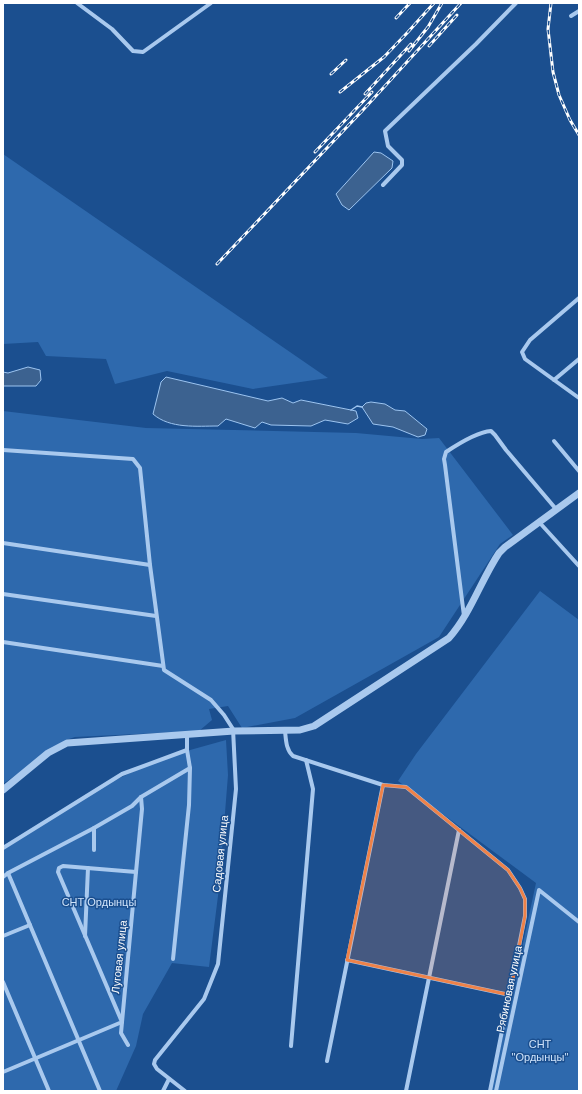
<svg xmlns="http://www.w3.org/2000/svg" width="582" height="1094" font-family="Arial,sans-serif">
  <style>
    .green { fill: #2e69ad }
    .water { fill: #3c6290; stroke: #9cc4f0 }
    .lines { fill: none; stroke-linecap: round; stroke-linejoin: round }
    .stream { stroke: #9cc4f0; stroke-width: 1.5 }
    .minor { stroke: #a9c9ee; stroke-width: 4 }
    .tertiary { stroke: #a9c9ee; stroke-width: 7 }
    .rail-casing { stroke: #fff; stroke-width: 3 }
    .rail { stroke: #1b4f8f; stroke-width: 1.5; stroke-dasharray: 4.5; stroke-linecap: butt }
    .marked { fill: #ee8249; fill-opacity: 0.2; stroke: #ee8249; stroke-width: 3; stroke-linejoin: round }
    .labels { text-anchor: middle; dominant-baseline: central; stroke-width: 3; stroke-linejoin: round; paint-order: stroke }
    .street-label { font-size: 11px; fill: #fff; stroke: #1b4f8f }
    .park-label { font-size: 11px; fill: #cfe3fa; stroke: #1b4f8f }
  </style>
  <rect width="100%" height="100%" fill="#1b4f8f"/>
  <g class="green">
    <polygon points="3,154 319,372 328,378 253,389 167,371 115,384 106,359 46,356 38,342 3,344"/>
    <polygon points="3,411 146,428 356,433 422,439 439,438 513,535 500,544 439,637 295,718 242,728 228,706 209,709 212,720 199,731 75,737 66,740 3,784"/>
    <polygon points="540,591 579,620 579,1091 491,1091 536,883 398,781 416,754"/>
    <polygon points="226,740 228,775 219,888 209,967 172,963 143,1014 136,1046 116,1091 3,1091 3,850 113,781 165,757"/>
  </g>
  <g class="water">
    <polygon points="374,152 381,153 393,161 392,168 349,210 342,205 336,194"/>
    <polygon points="28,367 40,370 41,380 36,386 3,386 3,372 8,373"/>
    <path d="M166 377 268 401 282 398 293 403 301 400 356 411 358 418 348 424 325 420 311 426 271 425 262 422 255 428 226 419 218 426C197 426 170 429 153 414L161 382Z"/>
    <polygon points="371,402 385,404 395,410 405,411 427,429 425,435 418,437 393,427 373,424 362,407 366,403"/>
  </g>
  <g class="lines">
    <polyline class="stream" points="351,410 357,406 362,407"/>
    <g class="minor">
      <polyline points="77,3 112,29 133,51 143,52 211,3"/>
      <polyline points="571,16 579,11"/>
      <polyline points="383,185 402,165 402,160 388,146 385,131 476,44 516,3"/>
      <polyline points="579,298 530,340 522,352 525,359 579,398"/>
      <polyline points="554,380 579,359"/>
      <polyline points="554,441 579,471"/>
      <polyline points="3,450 133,459 140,468 150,565 164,670 211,700 224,715 233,729 236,789 218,964 204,999 155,1060 154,1064 157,1069 185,1091"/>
      <polyline points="539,522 579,566"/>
      <polyline points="3,543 150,565"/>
      <polyline points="3,594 156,616"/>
      <path d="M464 616 445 465 444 459 446 452C458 444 477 432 491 431L495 435 506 450 556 509"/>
      <polyline points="3,642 163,666"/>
      <path d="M285 731C286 740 286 750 293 756L383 785 406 787 508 870 520 888 525 899V916L490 1091"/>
      <polyline points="3,848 122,774 187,750"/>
      <polyline points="94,850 94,828"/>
      <polyline points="8,873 94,828 132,806 141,797 190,768 187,750 187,735"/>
      <polyline points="3,877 8,873 100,1091"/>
      <polyline points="3,936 30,925"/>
      <polyline points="85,936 88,868"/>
      <polyline points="173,959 189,805 190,768"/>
      <polyline points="347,960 510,995"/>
      <polyline points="3,982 49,1091"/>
      <polyline points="128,1045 121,1033 122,1022 136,872 142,809 141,797"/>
      <polyline points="291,1046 313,789 306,760"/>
      <polyline points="327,1061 383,785"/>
      <polyline points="3,1072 122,1022 58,872 59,868 63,866 136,872"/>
      <polyline points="163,1091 169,1079"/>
      <polyline points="406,1091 459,830"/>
      <polyline points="496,1091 539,890 579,922"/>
    </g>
    <path class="tertiary" d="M3 790 48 753 67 743 234 731 300 730 314 726 449 638C471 613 481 580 499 553L505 547 579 493"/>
    <g class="rail-casing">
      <g id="rail">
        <polyline points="551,3 548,29 553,72 559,95 570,120 579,135"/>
        <polyline points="396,18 410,3"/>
        <polyline points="429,46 457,15"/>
        <polyline points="409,51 428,27 442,3"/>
        <polyline points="331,74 346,60"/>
        <polyline points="340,92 384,57 408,32 434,3"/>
        <polyline points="365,94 411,44"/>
        <polyline points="315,152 372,92"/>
        <polyline points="217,264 363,110 461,3"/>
      </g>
    </g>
    <use href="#rail" class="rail"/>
  </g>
  <path class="marked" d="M383 785 406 787 508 870 520 888 525 899V916L510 995 347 960Z"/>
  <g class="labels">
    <g class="street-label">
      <text transform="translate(220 854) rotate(-84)">Садовая улица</text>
      <text transform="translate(119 957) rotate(-84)">Луговая улица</text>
      <text transform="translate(509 989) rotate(-78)">Рябиновая улица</text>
    </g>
    <g class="park-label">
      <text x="99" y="902">СНТ Ордынцы</text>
      <text x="540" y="1044">СНТ<tspan x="540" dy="13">"Ордынцы"</tspan></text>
    </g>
  </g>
  <rect width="582" height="1094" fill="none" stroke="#ffffff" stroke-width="8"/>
</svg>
